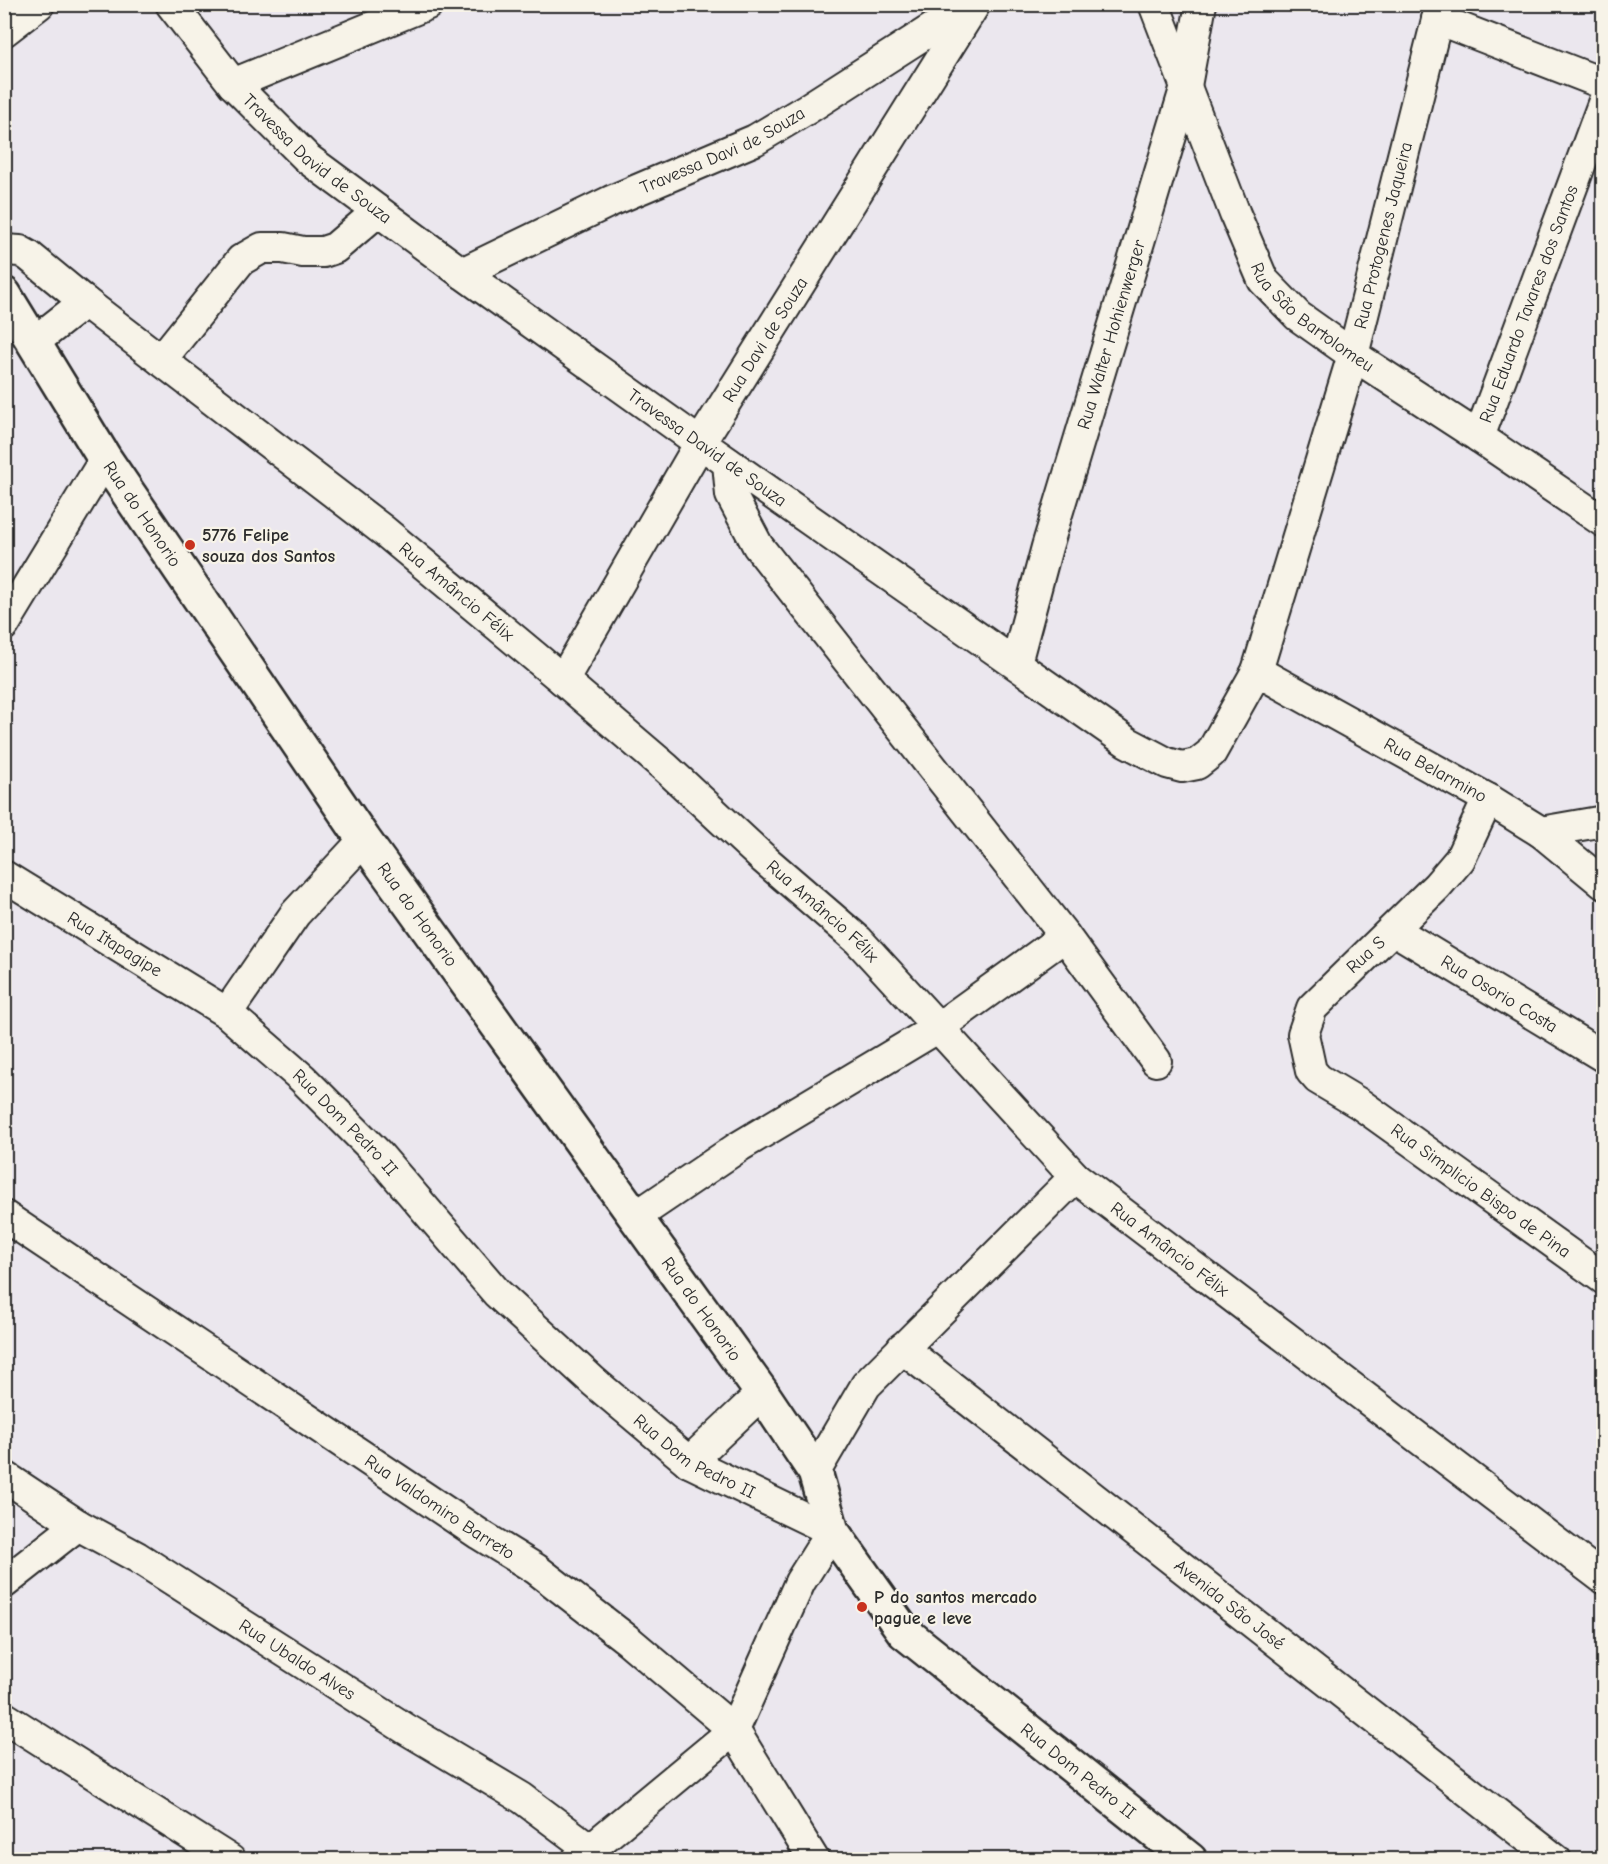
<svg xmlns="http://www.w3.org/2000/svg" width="1608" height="1864" font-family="'Comic Neue',sans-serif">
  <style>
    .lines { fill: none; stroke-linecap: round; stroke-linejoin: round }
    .minor-casing { stroke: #2b2b2b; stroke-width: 34 }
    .tertiary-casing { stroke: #2b2b2b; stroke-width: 38 }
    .minor { stroke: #f7f3e8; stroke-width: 30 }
    .tertiary { stroke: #f7f3e8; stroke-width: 33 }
    .poi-dot { fill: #c8321e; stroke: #f7f3e8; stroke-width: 2 }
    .labels { text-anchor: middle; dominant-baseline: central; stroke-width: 4.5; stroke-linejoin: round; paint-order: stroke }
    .street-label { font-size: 18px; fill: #2b2b2b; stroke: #f7f3e8 }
    .poi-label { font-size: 18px; font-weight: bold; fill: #2b2b2b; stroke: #f7f3e8; text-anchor: start }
  </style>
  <rect width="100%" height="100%" fill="#ebe7ee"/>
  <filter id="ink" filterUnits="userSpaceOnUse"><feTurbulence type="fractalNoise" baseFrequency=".0167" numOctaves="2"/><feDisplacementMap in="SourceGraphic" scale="12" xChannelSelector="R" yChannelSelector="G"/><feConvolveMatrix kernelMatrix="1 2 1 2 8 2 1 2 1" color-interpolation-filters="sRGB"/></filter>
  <g filter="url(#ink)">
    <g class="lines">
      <g class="minor-casing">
        <g id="minor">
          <path id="s1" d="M171 4 233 84 308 159 462 273 700 443 1127 742 1167 763 1182 767 1197 764 1211 753 1257 671 1353 355 1441 4"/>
          <path id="s2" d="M1154 4 1235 214 1263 280 1298 316 1353 355 1479 437 1604 522"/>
          <polyline points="1437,19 1604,84"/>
          <polyline points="4,31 39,4"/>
          <polyline points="233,84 428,4"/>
          <path id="s3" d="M4 250 20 251 29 256 85 302 384 531 563 680 666 768 764 859 858 940 1075 1177 1604 1579"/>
          <path id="s4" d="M462 273 611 201 755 140 807 109 971 4"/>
          <polyline points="34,342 85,302"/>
          <polyline points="161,360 241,260 262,248 283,248 303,252 323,252 335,248 378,211"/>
          <path id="s5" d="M1479 437 1604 101"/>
          <polyline points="728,463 731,495 758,546 1065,936 1156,1061"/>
          <polyline points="4,625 105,459"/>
          <path id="s6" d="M1016 663 1047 547 1186 86 1201 4"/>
          <path id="s7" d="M1257 671 1488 799 1541 832 1604 884"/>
          <path id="s8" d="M563 680 700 443 975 4"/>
          <path id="s9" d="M1488 799 1460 859 1437 886 1312 1008 1303 1034 1311 1071 1318 1079 1360 1104 1604 1279"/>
          <polyline points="1541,832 1604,821"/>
          <path id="s10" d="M4 876 227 1013 302 1078 377 1153 497 1293 594 1382 689 1462 832 1531 800 1582 734 1730 577 1860"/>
          <path id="s11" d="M1394 930 1604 1057"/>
          <polyline points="227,1013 295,914 364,840"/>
          <path id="s12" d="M4 1216 479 1534 536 1569 629 1641 734 1730 814 1860"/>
          <polyline points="635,1217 740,1146 939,1027 1065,936"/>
          <path id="s13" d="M902 1348 1556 1860"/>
          <polyline points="689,1462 762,1393"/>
          <polyline points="815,1472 866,1385 1075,1177"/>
          <path id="s14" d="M4 1476 78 1525 137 1557 406 1729 522 1798 589 1848"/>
          <polyline points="4,1583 78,1525"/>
          <polyline points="4,1717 230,1860"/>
        </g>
      </g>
      <g class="tertiary-casing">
        <g id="tertiary">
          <path id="s15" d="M4 294 105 459 364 840 762 1393 815 1472 832 1531 904 1632 1190 1860"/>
        </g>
      </g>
      <use href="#minor" class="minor"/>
      <use href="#tertiary" class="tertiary"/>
    </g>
  </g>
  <g class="poi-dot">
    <circle cx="190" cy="545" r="6"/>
    <circle cx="862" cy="1607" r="6"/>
  </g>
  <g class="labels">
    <g class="street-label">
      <text stroke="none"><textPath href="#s4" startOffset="288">Travessa Davi de Souza</textPath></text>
      <text stroke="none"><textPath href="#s1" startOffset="214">Travessa David de Souza</textPath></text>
      <text stroke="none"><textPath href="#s1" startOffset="1854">Rua Protogenes Jaqueira</textPath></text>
      <text stroke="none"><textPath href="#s5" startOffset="142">Rua Eduardo Tavares dos Santos</textPath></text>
      <text stroke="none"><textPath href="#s2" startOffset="358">Rua São Bartolomeu</textPath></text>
      <text stroke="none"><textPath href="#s6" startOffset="342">Rua Walter Hohienwerger</textPath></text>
      <text stroke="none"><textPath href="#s8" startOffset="396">Rua Davi de Souza</textPath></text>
      <text stroke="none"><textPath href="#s1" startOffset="700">Travessa David de Souza</textPath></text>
      <text stroke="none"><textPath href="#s15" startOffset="260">Rua do Honorio</textPath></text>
      <text stroke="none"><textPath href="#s3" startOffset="570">Rua Amâncio Félix</textPath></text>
      <text stroke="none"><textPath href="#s7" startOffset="204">Rua Belarmino</textPath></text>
      <text stroke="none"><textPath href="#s3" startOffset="1056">Rua Amâncio Félix</textPath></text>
      <text stroke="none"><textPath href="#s15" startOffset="746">Rua do Honorio</textPath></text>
      <text stroke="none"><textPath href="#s10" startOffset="130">Rua Itapagipe</textPath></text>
      <text transform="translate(1366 955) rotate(-42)">Rua S</text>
      <text stroke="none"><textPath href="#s11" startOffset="123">Rua Osorio Costa</textPath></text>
      <text stroke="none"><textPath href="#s10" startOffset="423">Rua Dom Pedro II</textPath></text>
      <text stroke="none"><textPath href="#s9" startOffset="550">Rua Simplicio Bispo de Pina</textPath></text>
      <text stroke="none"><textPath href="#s3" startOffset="1542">Rua Amâncio Félix</textPath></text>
      <text stroke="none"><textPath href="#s15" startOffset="1232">Rua do Honorio</textPath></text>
      <text stroke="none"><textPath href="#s10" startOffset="909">Rua Dom Pedro II</textPath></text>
      <text stroke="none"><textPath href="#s12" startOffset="524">Rua Valdomiro Barreto</textPath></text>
      <text stroke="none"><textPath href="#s13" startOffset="416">Avenida São José</textPath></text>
      <text stroke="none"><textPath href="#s14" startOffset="346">Rua Ubaldo Alves</textPath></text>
      <text stroke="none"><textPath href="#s15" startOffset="1839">Rua Dom Pedro II</textPath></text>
    </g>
    <g class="poi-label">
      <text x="202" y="535">5776 Felipe<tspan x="202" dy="21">souza dos Santos</tspan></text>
      <text x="874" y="1597">P do santos mercado<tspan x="874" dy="21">pague e leve</tspan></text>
    </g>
  </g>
  <rect width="1608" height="1864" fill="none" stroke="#f7f3e8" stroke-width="24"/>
  <rect x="12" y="12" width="1584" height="1840" fill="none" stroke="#2b2b2b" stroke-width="2" filter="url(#ink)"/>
</svg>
